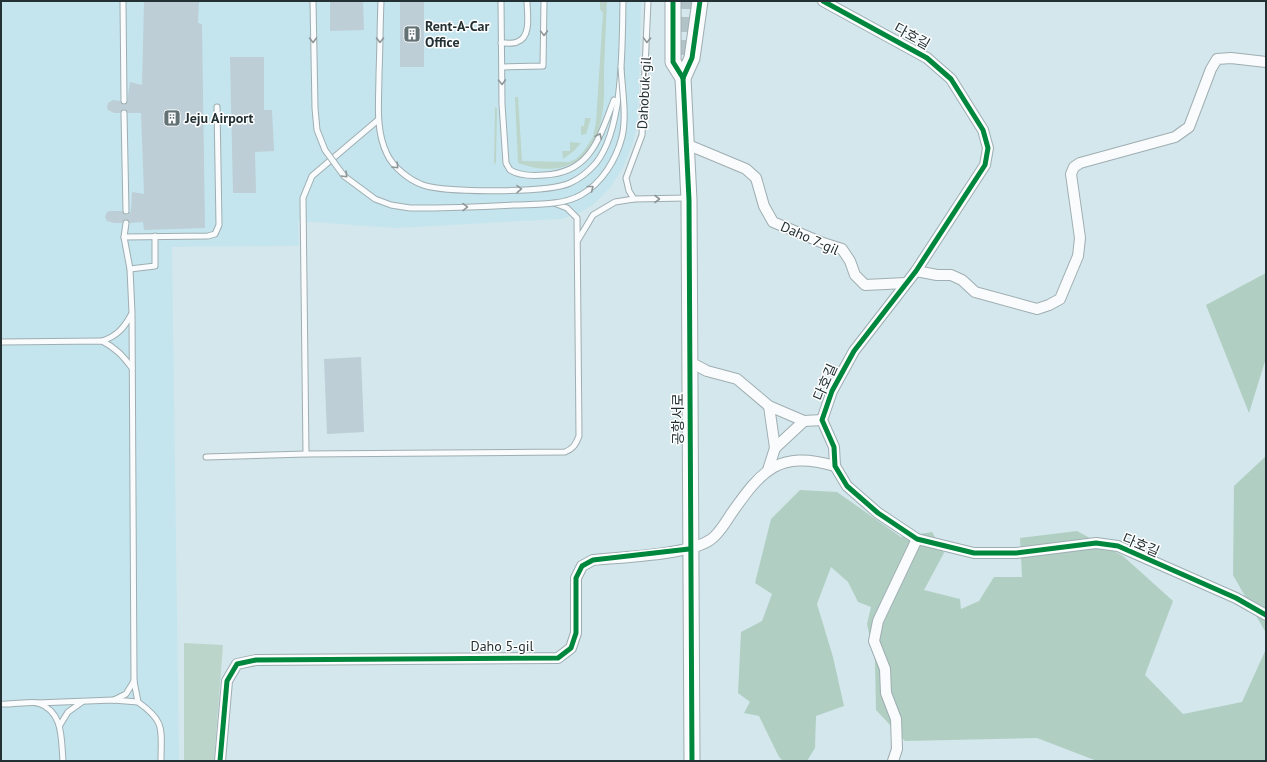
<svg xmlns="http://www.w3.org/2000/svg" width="1267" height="762" font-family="'PT Sans','Noto Sans KR',sans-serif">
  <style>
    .built { fill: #c4e5ed }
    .green { fill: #bbd5ca }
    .forest { fill: #b0cfc2 }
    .building { fill: #bdced6 }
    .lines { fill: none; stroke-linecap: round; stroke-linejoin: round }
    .secondary-tunnel { stroke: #b1c3c7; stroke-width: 15; stroke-dasharray: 15 8; stroke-linecap: butt }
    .lane-casing { stroke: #9faeb2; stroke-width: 7 }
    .street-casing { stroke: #9faeb2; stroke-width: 12 }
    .secondary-casing { stroke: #9faeb2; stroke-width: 17 }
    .lane { stroke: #f9fbfc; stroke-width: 5 }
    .street { stroke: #f9fbfc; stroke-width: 10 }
    .secondary { stroke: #f9fbfc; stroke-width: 15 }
    .lane-bridge-casing { stroke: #9faeb2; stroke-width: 7; stroke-linecap: butt }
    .lane-bridge { stroke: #f9fbfc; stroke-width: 5 }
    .cycleway-casing { stroke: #fff; stroke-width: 8 }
    .cycleway { stroke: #00873e; stroke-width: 5 }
    .oneway { stroke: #8e9698 }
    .labels { text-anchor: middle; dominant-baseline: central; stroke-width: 3; stroke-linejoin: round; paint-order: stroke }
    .poi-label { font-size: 14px; font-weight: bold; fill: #233134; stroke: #fff; text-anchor: start }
    .street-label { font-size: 14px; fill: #233134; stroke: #fff }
  </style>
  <rect width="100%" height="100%" fill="#d4e7ec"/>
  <polygon class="built" points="1,1 641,1 639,90 637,126 633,142 623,168 610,188 593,205 579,213 561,219 395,228 298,221 299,246 172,247 179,761 1,761"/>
  <g class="green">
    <path d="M600 1H607C606 24 605 46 604 69 604 84 605 100 602 115 595 162 562 179 518 163L515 97H518L522 161 569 162 576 159 583 152 593 137 596 122 603 13 600 9Z"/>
    <polygon points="495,107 497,108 496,162 494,165"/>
    <polygon points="585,118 591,118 586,134 581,135 581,126 584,126"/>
    <polygon points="570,142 581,143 574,151 563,159 562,151 570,151"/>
    <polygon points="184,643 223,645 214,761 184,761"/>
  </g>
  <g class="forest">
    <polygon points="1266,273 1266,358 1249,413 1206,305"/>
    <polygon points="1266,456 1266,633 1233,575 1234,486"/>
    <polygon points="800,490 837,492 901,537 932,532 944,553 924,590 960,599 961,609 979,601 994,577 1022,577 1020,538 1077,531 1123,556 1173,601 1145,675 1183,714 1242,702 1266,649 1266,761 1097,761 1037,738 905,741 876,710 875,661 867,624 871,607 858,602 848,582 831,567 817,604 833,657 844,706 816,716 815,748 807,761 783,761 779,757 759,716 744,713 750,702 738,693 741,632 762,621 772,594 755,583 771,519"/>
  </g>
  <g class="building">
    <polygon points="144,1 199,1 198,23 202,24 205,228 144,230 143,222 130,223 126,219 122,223 114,223 107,221 105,217 107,212 110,211 122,211 124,214 128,215 131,211 132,192 144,194 141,113 128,113 124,109 120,113 114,113 108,110 107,107 108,103 113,100 120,101 124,105 127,103 130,82 142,85"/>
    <polygon points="330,1 363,1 364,30 330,31"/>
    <rect x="400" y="1" width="24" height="66"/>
    <polygon points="230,57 264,57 264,110 272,110 274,151 255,152 256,193 233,193"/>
    <polygon points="361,357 364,432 327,434 324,359"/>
  </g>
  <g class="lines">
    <polyline class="secondary-tunnel" points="683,78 686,1"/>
    <g class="lane-casing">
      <g id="lane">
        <path d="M381 1C380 25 380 49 379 74 379 100 375 130 387 154 393 167 409 180 423 185 445 193 549 193 570 183 579 179 589 171 596 163 624 128 622 45 623 1"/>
        <path d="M501 1 502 104 506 163 510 170C520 176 533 176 544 175 591 173 599 138 614 100"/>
        <polyline points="648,1 642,135 626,178 629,191 634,199 687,198"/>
        <polyline points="123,2 124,101"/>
        <path d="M501 43C506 43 513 44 517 42 532 37 527 13 527 1"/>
        <polyline points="502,67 543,66 544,1"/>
        <polyline points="124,113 126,211"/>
        <path d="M378 120 312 176 303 198 306 454 565 452C573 449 576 444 579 436L577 218 567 208 554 203"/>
        <polyline points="124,237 208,236 215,234 219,225 217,107"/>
        <polyline points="578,240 593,215 615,202 634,199"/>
        <polyline points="130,269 155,266 155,236"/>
        <path d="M102 341C117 336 124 328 131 315"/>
        <path d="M1 342 102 341C116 348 123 356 132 368"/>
        <polyline points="206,457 306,454"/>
        <polyline points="114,700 126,694 134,681"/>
        <path d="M138 702C166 722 161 729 161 761"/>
        <polyline points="37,703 113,700 138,702 134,681 132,313 130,269 124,237 126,223"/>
        <path d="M1 704C10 705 32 701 38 703 64 712 61 739 63 761"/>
        <polyline points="60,725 68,712 82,702"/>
      </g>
    </g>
    <g class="street-casing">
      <g id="street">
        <polyline points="823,1 927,58 951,79 983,130 988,148 985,165 916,271 854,351 832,391 822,420 834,447 835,466 847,486 878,513 917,539 974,553 1016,553 1096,543 1118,546 1236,598 1266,615"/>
        <polyline points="686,144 746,169 756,178 764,206 773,222 823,243 842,249 850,261 855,275 865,285 906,283"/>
        <polyline points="916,271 937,275 951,275 962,280 975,292 1037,309 1049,305 1060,299 1078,256 1080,238 1071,174 1074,167 1080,163 1175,137 1189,127 1211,69 1217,59 1231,58 1266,62"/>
        <polyline points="690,362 707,371 737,379 769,406 804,421 822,420"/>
        <polyline points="775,448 804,421"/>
        <polyline points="768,470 775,448 769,406"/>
        <path d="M220 761 227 681 237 664 256 660 558 658 571 648 576 633V578L582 566 593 560C622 557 688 555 710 540 718 535 726 522 731 514 762 470 778 450 835 466"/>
        <polyline points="893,761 897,749 896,719 886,693 885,669 874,641 878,621 917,539"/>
      </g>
    </g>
    <g class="secondary-casing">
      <g id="secondary">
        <polyline points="673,1 673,62 683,78"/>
        <polyline points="692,761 689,200 683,78 692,58 700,1"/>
      </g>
    </g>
    <use href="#lane" class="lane"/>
    <use href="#street" class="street"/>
    <use href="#secondary" class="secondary"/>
    <g class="lane-bridge-casing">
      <path id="lane-bridge" d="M313 1 315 108 317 130 325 150 344 176 375 199 391 205 410 208C444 208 478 207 513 205 535 204 561 206 581 195 602 183 616 160 622 137 627 116 622 89 621 67"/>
    </g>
    <use href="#lane-bridge" class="lane-bridge"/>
    <g class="cycleway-casing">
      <g id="cycleway">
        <polyline points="673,1 673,62 683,78"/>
        <polyline points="823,1 927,58 951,79 983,130 988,148 985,165 916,271 854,351 832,391 822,420 834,447 835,466 847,486 878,513 917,539 974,553 1016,553 1096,543 1118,546 1236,598 1266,615"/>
        <polyline points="220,761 227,681 237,664 256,660 558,658 571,648 576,633 576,578 582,566 593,560 689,549"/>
        <polyline points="692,761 689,200 683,78 692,58 700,1"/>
      </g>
    </g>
    <use href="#cycleway" class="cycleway"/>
  </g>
  <defs><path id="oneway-chevron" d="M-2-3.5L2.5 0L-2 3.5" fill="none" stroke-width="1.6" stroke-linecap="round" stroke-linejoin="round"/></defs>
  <g class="oneway">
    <use href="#oneway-chevron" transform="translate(544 33) rotate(89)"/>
    <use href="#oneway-chevron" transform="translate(313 40) rotate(89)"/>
    <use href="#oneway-chevron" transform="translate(380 40) rotate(91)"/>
    <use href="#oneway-chevron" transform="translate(647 40) rotate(92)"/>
    <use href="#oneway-chevron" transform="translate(502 82) rotate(89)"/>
    <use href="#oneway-chevron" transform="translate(599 136) rotate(-66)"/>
    <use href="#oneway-chevron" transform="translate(396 166) rotate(46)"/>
    <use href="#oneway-chevron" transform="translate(345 175) rotate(46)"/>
    <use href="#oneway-chevron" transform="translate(591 188) rotate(-38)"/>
    <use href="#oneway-chevron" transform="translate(519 189) rotate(-1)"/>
    <use href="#oneway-chevron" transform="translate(657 199)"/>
    <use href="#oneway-chevron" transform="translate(465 207) rotate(-1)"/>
  </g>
  <defs>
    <g id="building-square" transform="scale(0.9)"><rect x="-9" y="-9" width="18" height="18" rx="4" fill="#617174" stroke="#fff"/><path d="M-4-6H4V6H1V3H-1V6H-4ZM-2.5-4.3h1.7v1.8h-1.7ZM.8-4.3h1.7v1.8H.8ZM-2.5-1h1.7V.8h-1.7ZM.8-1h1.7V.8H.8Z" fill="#fff"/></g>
  </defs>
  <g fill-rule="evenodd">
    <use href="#building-square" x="412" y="34"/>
    <use href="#building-square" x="172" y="118"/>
  </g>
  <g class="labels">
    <g class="poi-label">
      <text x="425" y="26">Rent-A-Car<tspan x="425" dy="16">Office</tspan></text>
      <text x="185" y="118">Jeju Airport</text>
    </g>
    <g class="street-label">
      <text transform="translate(912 36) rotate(29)">다호길</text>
      <text transform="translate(644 93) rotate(-87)">Dahobuk-gil</text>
      <text transform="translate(810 238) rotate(24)">Daho 7-gil</text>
      <text transform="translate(825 382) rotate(-66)">다호길</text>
      <text transform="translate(678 419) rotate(-90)">공항서로</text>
      <text transform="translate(1141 545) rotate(23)">다호길</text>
      <text x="502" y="646">Daho 5-gil</text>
    </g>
  </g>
  <rect width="1267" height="762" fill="none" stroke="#233134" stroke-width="4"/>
</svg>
